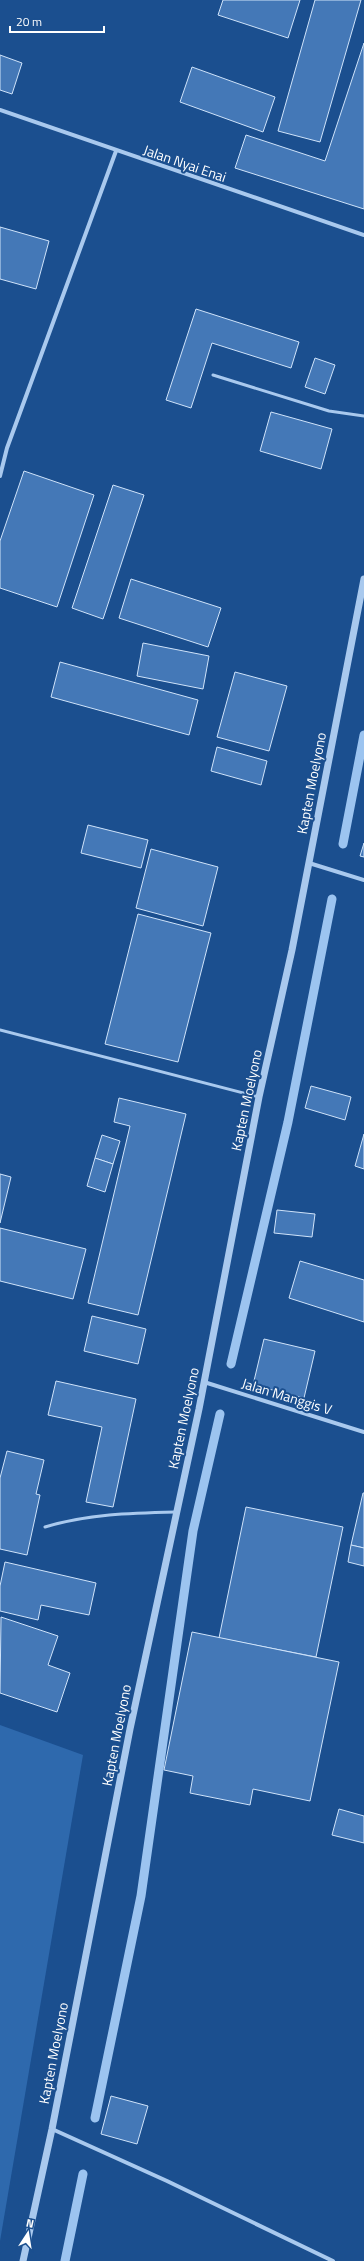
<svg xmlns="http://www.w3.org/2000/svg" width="364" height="2261" font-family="'Titillium Web',sans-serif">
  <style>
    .green { fill: #2e69ad }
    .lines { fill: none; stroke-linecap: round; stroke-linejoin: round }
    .stream { stroke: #9cc4f0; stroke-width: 9 }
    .building { fill: #4478b7; stroke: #cfe3fa }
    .service { stroke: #a9c9ee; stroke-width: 3 }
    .minor { stroke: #a9c9ee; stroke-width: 4 }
    .tertiary { stroke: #a9c9ee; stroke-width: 7 }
    .labels { text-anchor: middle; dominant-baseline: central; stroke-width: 4; stroke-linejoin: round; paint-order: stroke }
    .street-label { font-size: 14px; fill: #fff; stroke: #1b4f8f }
  </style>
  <rect width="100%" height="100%" fill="#1b4f8f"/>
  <polygon class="green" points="0,1725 83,1755 0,2241"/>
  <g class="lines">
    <g class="stream">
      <polyline points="343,844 364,735"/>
      <polyline points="231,1364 288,1122 332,899"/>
      <polyline points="95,2118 141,1896 193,1531 220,1414"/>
      <polyline points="65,2261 83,2174"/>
    </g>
  </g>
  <g class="building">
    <polygon points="223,0 300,0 288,38 218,15"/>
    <polygon points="315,0 361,0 320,142 278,131"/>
    <polygon points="364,43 364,209 235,168 246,135 325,161"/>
    <polygon points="0,55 22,63 12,94 0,90"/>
    <polygon points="192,67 275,97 263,132 180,102"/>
    <polygon points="0,227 49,241 36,289 0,279"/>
    <polygon points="196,309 299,342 291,368 212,343 191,408 166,400"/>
    <polygon points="315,358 335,365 325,394 305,387"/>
    <polygon points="271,412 332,429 321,469 260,451"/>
    <polygon points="24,471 94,495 57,607 0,588 0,541"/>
    <polygon points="113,485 144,495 103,619 72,608"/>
    <polygon points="131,579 221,608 208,647 119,618"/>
    <polygon points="143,643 209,656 203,689 137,676"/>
    <polygon points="60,662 198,700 189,735 51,697"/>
    <polygon points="235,672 287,686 269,751 217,737"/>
    <polygon points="217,747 267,761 261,785 211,771"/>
    <polygon points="88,825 148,840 141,868 81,853"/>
    <polygon points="364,843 364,857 360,856"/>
    <polygon points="151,849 218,867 203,926 136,908"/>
    <polygon points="138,914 211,933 178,1062 105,1044"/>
    <polygon points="311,1086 351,1097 345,1120 305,1108"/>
    <polygon points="119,1098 186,1114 138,1315 88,1303 130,1126 114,1122"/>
    <polygon points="364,1134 364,1169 355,1166"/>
    <polygon points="102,1135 120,1141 113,1164 95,1158"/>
    <polygon points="95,1158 113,1164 105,1192 87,1186"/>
    <polygon points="0,1174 11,1177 0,1223"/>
    <polygon points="277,1210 315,1214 312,1237 274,1233"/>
    <polygon points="0,1228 86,1249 73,1299 0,1281"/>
    <polygon points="300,1261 364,1280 364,1322 289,1298"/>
    <polygon points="92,1316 146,1329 138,1364 84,1351"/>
    <polygon points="264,1339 315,1351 304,1398 253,1385"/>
    <polygon points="56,1381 136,1399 113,1507 86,1502 102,1427 48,1415"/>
    <polygon points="7,1451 44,1460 36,1494 40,1495 27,1555 0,1549 0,1478"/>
    <polygon points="363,1493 364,1493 364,1548 351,1545"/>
    <polygon points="246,1507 343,1527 316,1657 219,1638"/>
    <polygon points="351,1545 364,1548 364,1566 348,1562"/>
    <polygon points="5,1562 96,1583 89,1615 41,1605 38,1620 0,1611 0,1586"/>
    <polygon points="1,1617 58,1636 48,1665 70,1673 57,1712 0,1693"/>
    <polygon points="192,1632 339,1662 310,1801 253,1789 250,1805 190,1793 193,1776 164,1770"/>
    <polygon points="339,1809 364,1816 364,1843 332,1835"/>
    <polygon points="111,2096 148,2106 137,2144 101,2134"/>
  </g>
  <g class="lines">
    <g class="service">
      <polyline points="213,375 329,411 364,416"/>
      <polyline points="0,1030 259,1097"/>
      <path d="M45 1527C88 1514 130 1513 176 1512"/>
    </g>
    <g class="minor">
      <polyline points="0,110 364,235"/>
      <polyline points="0,476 7,448 116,151"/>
      <polyline points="309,863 364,880"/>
      <polyline points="204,1382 364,1432"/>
      <polyline points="52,2129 167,2181 333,2261"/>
    </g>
    <polyline class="tertiary" points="23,2261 52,2129 130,1729 199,1409 259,1097 292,950 364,579"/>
  </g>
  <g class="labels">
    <g class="street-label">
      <text transform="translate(185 163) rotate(19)">Jalan Nyai Enai</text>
      <text transform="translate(311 783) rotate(-79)">Kapten Moelyono</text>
      <text transform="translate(246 1100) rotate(-78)">Kapten Moelyono</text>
      <text transform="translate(287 1396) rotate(17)">Jalan Manggis V</text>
      <text transform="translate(183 1418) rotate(-78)">Kapten Moelyono</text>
      <text transform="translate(116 1735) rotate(-79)">Kapten Moelyono</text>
      <text transform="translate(53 2053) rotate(-79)">Kapten Moelyono</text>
    </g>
  </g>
  <g transform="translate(28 2233) rotate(12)" stroke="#1b4f8f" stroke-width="3" paint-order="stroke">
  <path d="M0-3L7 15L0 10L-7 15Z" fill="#ffffff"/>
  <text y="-6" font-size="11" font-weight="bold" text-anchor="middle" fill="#ffffff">N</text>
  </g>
  <path d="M10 26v6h94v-6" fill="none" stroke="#ffffff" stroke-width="2"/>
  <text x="16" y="26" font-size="12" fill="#ffffff" stroke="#1b4f8f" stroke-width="3" paint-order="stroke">20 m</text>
</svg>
